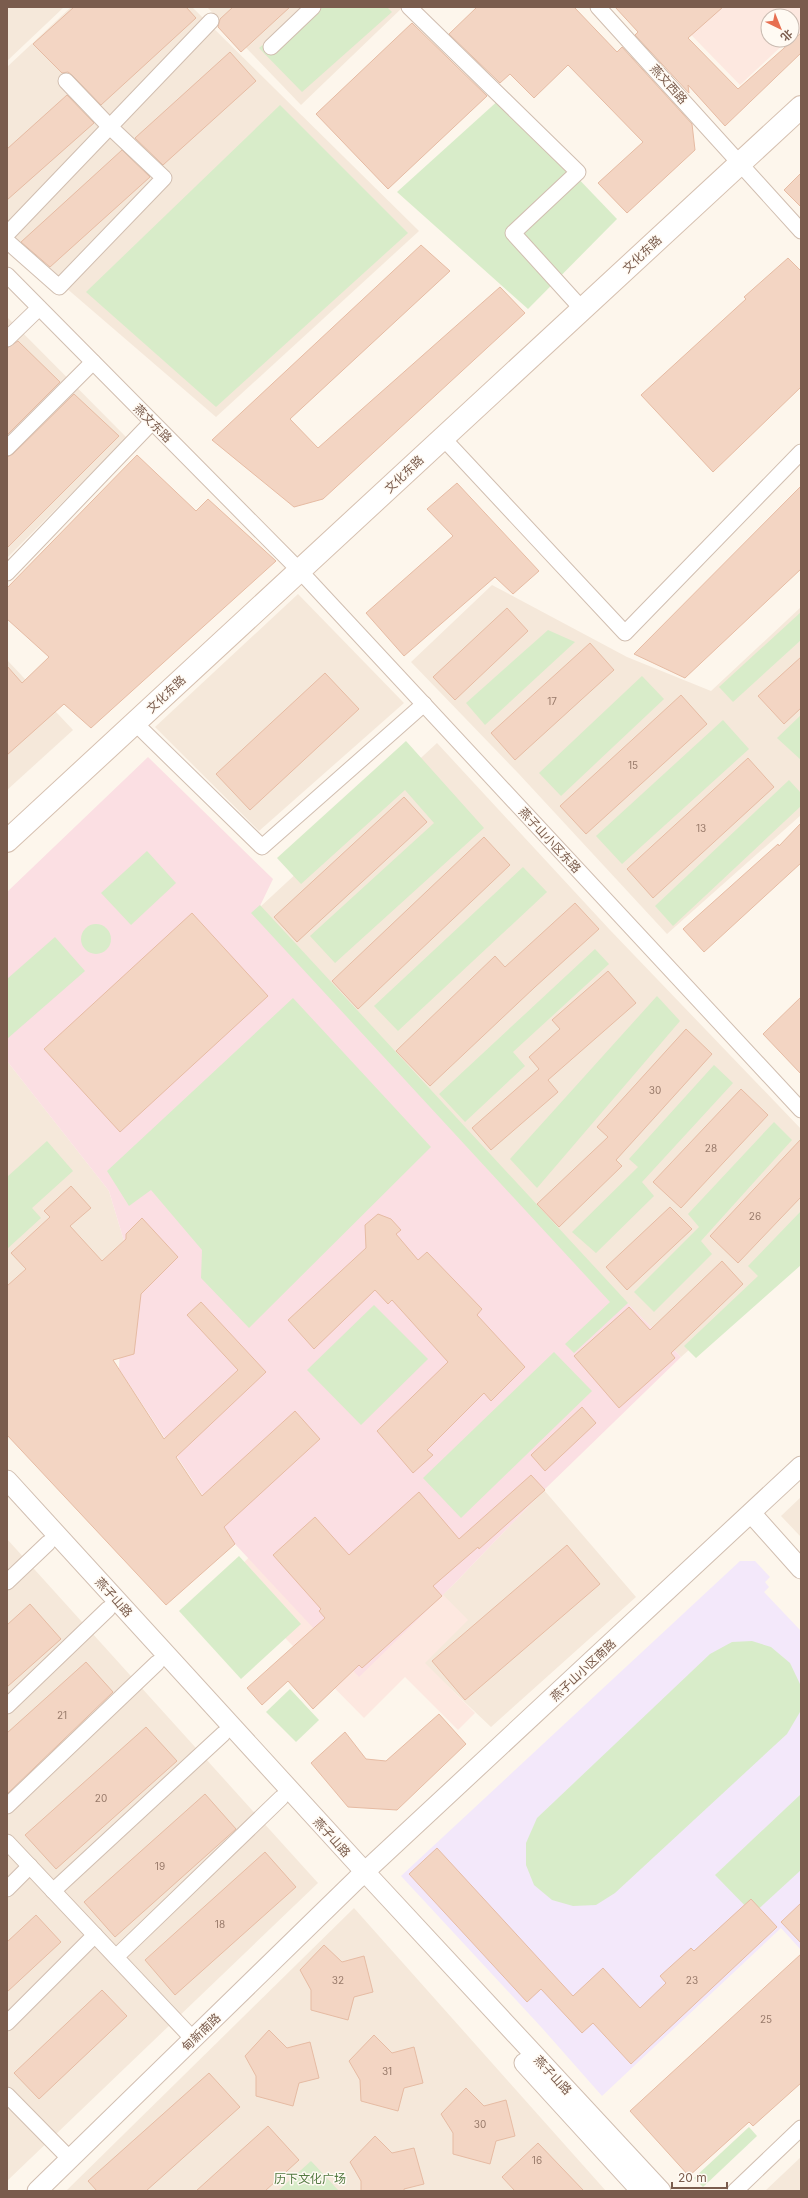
<svg xmlns="http://www.w3.org/2000/svg" width="808" height="2198" font-family="Inter,'Noto Sans SC',sans-serif">
  <style>
    .residential { fill: #f5e8da }
    .commercial { fill: #fde8e0 }
    .education { fill: #f3e8fa }
    .medical { fill: #fbdfe3 }
    .green { fill: #d8ecc9 }
    .building { fill: #f3d5c3; stroke: #e6bba3 }
    .lines { fill: none; stroke-linecap: round; stroke-linejoin: round }
    .minor-casing { stroke: #d1beb0; stroke-width: 17 }
    .tertiary-casing { stroke: #d1beb0; stroke-width: 21 }
    .secondary-casing { stroke: #d6c0b0; stroke-width: 24 }
    .minor { stroke: #fff; stroke-width: 15 }
    .tertiary { stroke: #fff; stroke-width: 19 }
    .secondary { stroke: #fff; stroke-width: 22 }
    .labels { text-anchor: middle; dominant-baseline: central; stroke-width: 3; stroke-linejoin: round; paint-order: stroke }
    .number-label { font-size: 10px; fill: #987a6a }
    .street-label { font-size: 12px; fill: #7a5c4d; stroke: #fffaf3 }
    .park-label { font-size: 12px; fill: #537a41; stroke: #fffaf3 }
  </style>
  <rect width="100%" height="100%" fill="#fdf6ec"/>
  <g class="residential">
    <polygon points="7,7 64,7 7,61"/>
    <polygon points="71,7 192,7 419,231 216,417 7,237 7,67"/>
    <polygon points="207,7 403,7 301,105"/>
    <polygon points="7,317 127,438 7,558"/>
    <polygon points="492,585 627,657 711,691 801,607 801,815 667,934 518,773 411,662"/>
    <polygon points="298,594 404,703 259,831 155,727"/>
    <polygon points="7,660 73,730 7,790"/>
    <polygon points="437,743 610,930 801,1129 801,1250 681,1357 514,1189 259,908"/>
    <polygon points="7,1061 109,1191 124,1241 7,1345"/>
    <polygon points="544,1490 636,1597 491,1727 397,1638 456,1582"/>
    <polygon points="801,1497 801,1537 781,1516"/>
    <polygon points="7,1539 318,1883 7,2181"/>
    <polygon points="354,1908 606,2191 66,2191"/>
    <polygon points="801,2157 801,2191 765,2191"/>
  </g>
  <g class="commercial">
    <polygon points="664,7 801,7 801,35 796,32 792,36 792,16 768,16 768,40 788,40 740,85"/>
    <polygon points="329,1479 468,1620 425,1663 475,1713 458,1730 405,1677 364,1718 227,1579"/>
  </g>
  <polygon class="education" points="740,1561 755,1561 770,1577 765,1582 769,1587 764,1592 801,1631 801,1950 781,1928 602,2096 542,2028 401,1876"/>
  <polygon class="medical" points="148,757 273,879 259,908 514,1189 681,1357 544,1490 456,1582 359,1677 235,1544 119,1369 124,1241 109,1191 7,1061 7,892"/>
  <g class="green">
    <polygon points="309,7 387,7 392,12 302,92 259,48"/>
    <polygon points="501,98 617,219 528,309 397,192"/>
    <polygon points="280,105 408,233 216,407 86,292"/>
    <polygon points="801,612 801,640 733,702 719,687"/>
    <polygon points="548,630 575,642 485,725 466,703"/>
    <polygon points="642,676 664,699 561,796 539,773"/>
    <polygon points="801,715 801,760 777,738"/>
    <polygon points="723,720 749,749 622,864 596,836"/>
    <polygon points="406,741 484,828 335,963 310,936 434,823 405,790 301,884 277,858"/>
    <polygon points="789,780 801,793 801,806 673,926 655,906"/>
    <polygon points="147,851 176,883 131,925 101,893"/>
    <polygon points="523,867 547,892 398,1031 374,1006"/>
    <polygon points="260,905 628,1303 574,1353 565,1344 610,1302 251,913"/>
    <circle cx="96" cy="939" r="15"/>
    <polygon points="55,937 85,971 7,1039 7,979"/>
    <polygon points="595,949 609,964 513,1052 525,1066 465,1122 439,1094"/>
    <polygon points="657,996 680,1021 537,1188 510,1159"/>
    <polygon points="293,998 431,1147 249,1328 201,1278 202,1250 151,1190 129,1206 107,1171"/>
    <polygon points="714,1065 733,1083 642,1182 654,1196 596,1253 572,1232 638,1167 629,1159"/>
    <polygon points="774,1122 792,1140 701,1241 712,1254 654,1312 634,1292 699,1227 688,1214"/>
    <polygon points="47,1141 73,1171 32,1208 41,1218 7,1249 7,1177"/>
    <polygon points="801,1211 801,1265 696,1358 684,1346 758,1276 748,1266"/>
    <polygon points="374,1305 428,1359 361,1425 307,1370"/>
    <polygon points="554,1352 592,1391 461,1518 423,1478"/>
    <polygon points="239,1556 301,1624 241,1679 179,1611"/>
    <polygon points="752,1641 771,1647 790,1663 800,1684 800,1712 787,1734 615,1893 596,1905 573,1906 552,1900 534,1885 526,1865 526,1843 537,1818 710,1654 732,1642"/>
    <polygon points="290,1689 319,1720 296,1742 266,1712"/>
    <polygon points="801,1794 801,1870 753,1914 715,1875"/>
    <polygon points="749,2127 757,2136 703,2187 694,2178"/>
    <polygon points="311,2161 339,2191 278,2191"/>
  </g>
  <g class="building">
    <polygon points="74,7 186,7 196,18 101,105 72,75 68,72 62,73 33,44"/>
    <polygon points="233,7 290,7 241,52 218,27 220,19"/>
    <polygon points="477,7 574,7 617,52 622,47 692,124 695,150 627,213 598,183 643,142 568,65 534,98 510,74 500,83 449,34"/>
    <polygon points="615,7 723,7 688,38 738,89 801,33 801,53 725,126 688,85 689,93 635,35 638,32"/>
    <polygon points="412,23 487,96 388,189 316,114"/>
    <polygon points="230,52 256,81 163,165 135,138"/>
    <polygon points="67,95 94,123 7,200 7,149"/>
    <polygon points="122,150 150,177 50,267 21,242"/>
    <polygon points="801,173 801,207 784,190"/>
    <polygon points="421,245 450,271 290,419 318,448 500,287 525,313 323,499 294,507 212,440"/>
    <polygon points="788,258 801,271 801,387 713,472 641,395 746,299 744,297"/>
    <polygon points="18,341 60,382 7,435 7,348"/>
    <polygon points="74,394 119,436 7,548 7,457 13,454"/>
    <polygon points="137,455 196,511 208,499 276,561 91,728 64,704 7,755 7,666 22,683 49,657 7,619 7,588"/>
    <polygon points="457,483 539,571 513,594 495,577 404,656 366,613 453,536 427,509"/>
    <polygon points="801,486 801,569 685,678 634,654"/>
    <polygon points="507,608 528,631 455,700 433,677"/>
    <polygon points="590,643 614,670 515,760 491,733"/>
    <polygon points="801,657 801,708 784,724 758,696"/>
    <polygon points="325,673 359,709 250,810 216,774"/>
    <polygon points="681,695 707,724 586,834 560,806"/>
    <polygon points="748,758 774,787 653,898 627,869"/>
    <polygon points="404,797 427,822 297,942 274,917"/>
    <polygon points="801,823 801,863 704,952 683,929 778,844 779,846"/>
    <polygon points="484,837 510,865 358,1009 332,981"/>
    <polygon points="575,903 599,929 535,987 430,1086 396,1051 495,956 505,967"/>
    <polygon points="192,913 268,996 120,1132 44,1049"/>
    <polygon points="608,971 636,1003 548,1080 558,1092 491,1150 472,1128 539,1069 529,1057 560,1029 552,1020"/>
    <polygon points="801,997 801,1074 763,1034"/>
    <polygon points="686,1029 712,1054 616,1160 622,1166 559,1227 537,1204 608,1137 597,1127"/>
    <polygon points="741,1089 768,1115 681,1208 653,1182"/>
    <polygon points="801,1139 801,1197 738,1263 710,1236"/>
    <polygon points="71,1186 91,1208 70,1226 102,1261 126,1239 126,1234 142,1218 178,1257 141,1294 134,1354 113,1360 164,1439 238,1370 187,1315 201,1302 266,1372 176,1457 202,1496 295,1411 320,1439 224,1527 235,1544 166,1605 7,1435 7,1286 26,1269 11,1253 50,1217 44,1211"/>
    <polygon points="670,1207 692,1229 627,1290 606,1267"/>
    <polygon points="378,1214 391,1219 401,1230 396,1234 418,1260 427,1252 482,1309 477,1315 525,1367 491,1401 484,1393 427,1450 433,1455 413,1473 377,1431 448,1362 392,1300 388,1304 375,1290 314,1349 288,1320 366,1248 365,1225"/>
    <polygon points="722,1261 743,1284 671,1353 675,1358 619,1408 574,1356 629,1307 650,1330"/>
    <polygon points="582,1407 596,1423 545,1471 531,1455"/>
    <polygon points="531,1475 545,1490 479,1549 478,1547 433,1586 442,1596 362,1668 359,1665 313,1709 288,1681 262,1705 247,1688 325,1618 319,1611 321,1609 273,1555 315,1517 349,1555 419,1492 459,1539"/>
    <polygon points="567,1545 600,1584 465,1700 432,1661"/>
    <polygon points="30,1604 61,1639 7,1687 7,1625"/>
    <polygon points="86,1662 113,1692 7,1794 7,1733"/>
    <polygon points="439,1714 466,1744 397,1810 348,1807 311,1763 345,1732 366,1759 386,1761"/>
    <polygon points="146,1727 177,1761 56,1869 25,1835"/>
    <polygon points="205,1794 236,1829 115,1937 84,1902"/>
    <polygon points="437,1848 573,1996 603,1968 640,2008 666,1983 660,1976 691,1948 694,1951 751,1899 777,1927 631,2064 593,2023 582,2033 541,1989 527,2002 409,1874"/>
    <polygon points="265,1852 296,1887 175,1995 145,1960"/>
    <polygon points="801,1903 801,1943 781,1922"/>
    <polygon points="36,1915 61,1942 7,1992 7,1942"/>
    <polygon points="324,1945 342,1962 364,1956 373,1992 354,1997 348,2020 311,2010 311,1990 300,1970"/>
    <polygon points="801,1954 801,2083 753,2126 749,2122 689,2176 630,2111"/>
    <polygon points="102,1990 127,2016 39,2099 14,2073"/>
    <polygon points="269,2030 287,2048 310,2042 319,2078 299,2083 293,2106 256,2096 256,2076 245,2056"/>
    <polygon points="374,2035 392,2053 414,2047 423,2083 404,2088 398,2111 361,2101 360,2080 349,2061"/>
    <polygon points="209,2073 240,2107 146,2191 97,2191 88,2181"/>
    <polygon points="466,2088 484,2106 506,2100 515,2136 496,2141 490,2164 453,2154 453,2133 441,2114"/>
    <polygon points="268,2126 299,2160 265,2191 196,2191"/>
    <polygon points="375,2136 392,2153 414,2148 424,2184 404,2189 404,2191 361,2191 361,2181 350,2162"/>
    <polygon points="538,2143 584,2191 515,2191 502,2177"/>
  </g>
  <g class="lines">
    <g class="minor-casing">
      <g id="minor">
        <polyline points="409,7 578,172 513,233 582,309"/>
        <polyline points="598,7 801,231"/>
        <polyline points="271,47 313,7"/>
        <polyline points="7,234 211,21"/>
        <polyline points="7,241 59,287 164,178 110,127 66,81"/>
        <polyline points="7,275 300,571 801,1110"/>
        <polyline points="7,339 39,308"/>
        <polyline points="443,438 625,633 801,452"/>
        <polyline points="7,448 93,362"/>
        <polyline points="7,573 152,422"/>
        <polyline points="135,723 262,847 424,704"/>
        <polyline points="7,1582 48,1543"/>
        <polyline points="7,1706 108,1609"/>
        <polyline points="7,1806 157,1663"/>
        <polyline points="7,1842 193,2039"/>
        <polyline points="7,1889 30,1866"/>
        <polyline points="53,1891 223,1734"/>
        <polyline points="116,1957 281,1798"/>
        <polyline points="7,2023 95,1935"/>
        <polyline points="7,2095 70,2159"/>
        <polyline points="735,2191 801,2128"/>
      </g>
    </g>
    <g class="tertiary-casing">
      <g id="tertiary">
        <polyline points="7,1480 365,1872 661,2191"/>
        <polyline points="751,1513 801,1569"/>
        <polyline points="524,2063 641,2191"/>
        <polyline points="37,2191 356,1880 801,1466"/>
      </g>
    </g>
    <g class="secondary-casing">
      <polyline id="secondary" points="7,841 801,107"/>
    </g>
    <use href="#minor" class="minor"/>
    <use href="#tertiary" class="tertiary"/>
    <use href="#secondary" class="secondary"/>
  </g>
  <g class="labels">
    <g class="number-label">
      <text x="552" y="701">17</text>
      <text x="633" y="765">15</text>
      <text x="701" y="828">13</text>
      <text x="655" y="1090">30</text>
      <text x="711" y="1148">28</text>
      <text x="755" y="1216">26</text>
      <text x="62" y="1715">21</text>
      <text x="101" y="1798">20</text>
      <text x="160" y="1866">19</text>
      <text x="220" y="1924">18</text>
      <text x="338" y="1980">32</text>
      <text x="692" y="1980">23</text>
      <text x="766" y="2019">25</text>
      <text x="387" y="2071">31</text>
      <text x="480" y="2124">30</text>
      <text x="537" y="2160">16</text>
    </g>
    <g class="street-label">
      <text transform="translate(669 84) rotate(48)">燕文西路</text>
      <text transform="translate(642 254) rotate(-43)">文化东路</text>
      <text transform="translate(153 423) rotate(45)">燕文东路</text>
      <text transform="translate(404 474) rotate(-43)">文化东路</text>
      <text transform="translate(166 694) rotate(-43)">文化东路</text>
      <text transform="translate(550 840) rotate(47)">燕子山小区东路</text>
      <text transform="translate(114 1597) rotate(48)">燕子山路</text>
      <text transform="translate(583 1670) rotate(-43)">燕子山小区南路</text>
      <text transform="translate(332 1837) rotate(48)">燕子山路</text>
      <text transform="translate(201 2032) rotate(-44)">甸新南路</text>
      <text transform="translate(553 2075) rotate(47)">燕子山路</text>
    </g>
    <g class="park-label">
      <text x="310" y="2178">历下文化广场</text>
    </g>
  </g>
  <rect width="808" height="2198" fill="none" stroke="#7a5c4d" stroke-width="16"/>
  <g transform="translate(780 28) rotate(137)"><circle r="19" fill="#fffaf3" stroke="#cabbb1"/>
  <path d="M0-3L7 15L0 10L-7 15Z" fill="#e76f51"/>
  <text y="-6" font-size="11" font-weight="bold" text-anchor="middle" fill="#7a5c4d">北</text>
  </g>
  <path d="M672 2182v6h55v-6" fill="none" stroke="#7a5c4d" stroke-width="2"/>
  <text x="678" y="2182" font-size="12" fill="#7a5c4d" stroke="#fffaf3" stroke-width="3" paint-order="stroke">20 m</text>
</svg>
